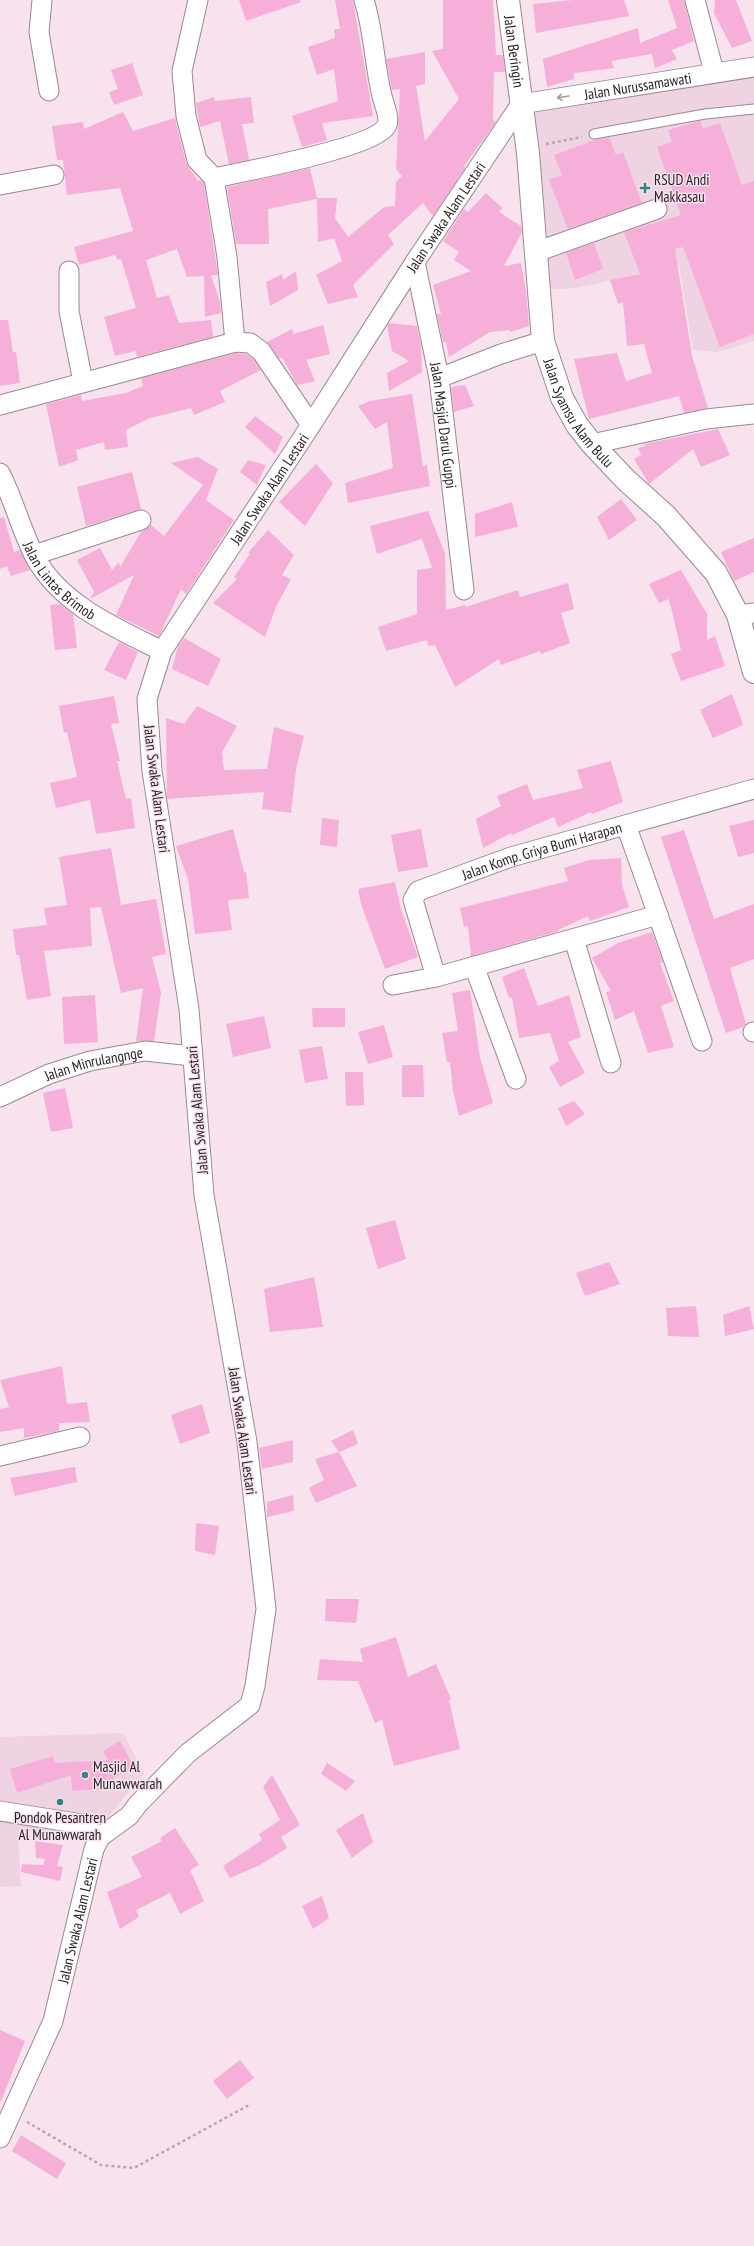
<svg xmlns="http://www.w3.org/2000/svg" width="754" height="2246" font-family="'PT Sans Narrow',sans-serif">
  <style>
    .built { fill: #f0d3e3 }
    .building { fill: #f6afd9 }
    .lines { fill: none; stroke-linecap: round; stroke-linejoin: round }
    .service-casing { stroke: #9b8893; stroke-width: 11 }
    .minor-casing { stroke: #9b8893; stroke-width: 21 }
    .tertiary-casing { stroke: #9b8893; stroke-width: 24 }
    .path { stroke: #b7a6af; stroke-width: 2.5; stroke-dasharray: 3 3; stroke-linecap: butt }
    .service { stroke: #fff; stroke-width: 9 }
    .minor { stroke: #fff; stroke-width: 19 }
    .tertiary { stroke: #fff; stroke-width: 22 }
    .oneway { stroke: #9d9a9c }
    .poi-dot { fill: #388182; stroke: #f7e2ee; stroke-width: 1.5 }
    .labels { text-anchor: middle; dominant-baseline: central; stroke-width: 3; stroke-linejoin: round; paint-order: stroke }
    .street-label { font-size: 15px; fill: #261e22; stroke: #f7e2ee }
    .poi-label { font-size: 15px; fill: #261e22; stroke: #f7e2ee; text-anchor: start }
  </style>
  <rect width="100%" height="100%" fill="#f7e2ee"/>
  <g class="built">
    <polygon points="754,73 754,341 718,352 693,350 679,265 577,288 542,290 530,112"/>
    <polygon points="123,1733 144,1773 92,1837 18,1830 21,1886 0,1887 0,1737"/>
  </g>
  <g class="building">
    <polygon points="239,0 300,0 301,2 246,21"/>
    <polygon points="335,0 353,0 373,116 322,123 327,140 302,147 292,116 338,101 334,69 317,75 308,47 335,38 334,29 340,29"/>
    <polygon points="443,0 493,0 496,55 503,55 505,72 494,72 493,120 496,122 464,166 465,168 433,216 423,203 388,235 394,244 353,285 358,297 328,304 316,275 342,261 334,238 318,242 317,199 268,209 269,244 236,244 227,187 310,168 317,198 337,198 335,218 348,237 384,207 395,206 396,182 402,176 396,169 400,89 392,90 386,59 425,52 425,84 416,86 425,141 459,99 432,51 443,49"/>
    <polygon points="573,0 624,0 629,16 536,33 533,4"/>
    <polygon points="668,0 684,0 694,41 672,50 677,59 655,68 652,54 611,61 614,68 574,73 574,79 547,87 543,59 638,28 640,43 677,28"/>
    <polygon points="715,0 736,0 752,41 732,48 714,13"/>
    <polygon points="132,63 143,95 114,105 109,92 118,89 111,70"/>
    <polygon points="214,97 215,101 251,97 254,123 242,124 249,160 229,164 220,121 200,127 196,103"/>
    <polygon points="123,112 133,131 175,118 186,163 198,181 201,180 204,183 218,275 211,275 220,302 221,313 205,317 204,276 187,277 177,249 146,260 157,298 169,295 179,323 211,320 213,337 137,357 136,351 115,356 104,317 136,308 121,259 118,260 115,255 79,265 74,247 133,231 120,188 67,195 63,160 57,160 52,126 83,122 84,129"/>
    <polygon points="700,121 703,129 720,123 742,185 754,181 754,334 720,347 683,247 675,249 692,356 708,408 684,413 679,396 589,419 574,359 617,353 626,381 652,373 644,344 627,346 623,302 618,304 610,280 640,274 624,232 681,215 657,147 672,142 668,130"/>
    <polygon points="609,137 616,155 623,152 642,203 568,229 549,180 562,175 554,155 595,140"/>
    <polygon points="486,193 502,208 499,212 521,226 522,232 504,266 521,263 526,291 529,326 511,332 510,330 490,332 449,357 446,342 443,343 437,314 441,314 433,285 471,271 454,260 459,252 443,241 464,209 468,212"/>
    <polygon points="594,243 603,269 575,280 566,253"/>
    <polygon points="296,271 298,290 270,306 266,282 282,274 283,280"/>
    <polygon points="0,320 8,320 13,352 16,352 20,383 0,386"/>
    <polygon points="389,323 417,326 421,347 422,372 389,391 387,373 409,361 392,351 387,326"/>
    <polygon points="323,325 330,354 306,360 315,381 297,385 282,357 280,359 267,342 292,329 294,334"/>
    <polygon points="236,353 246,354 253,359 261,370 220,391 225,402 194,415 191,408 150,418 126,430 128,447 105,450 104,442 76,450 78,460 59,467 46,404 81,395 82,401 126,393 143,386 141,378"/>
    <polygon points="465,385 474,406 454,412 451,387"/>
    <polygon points="412,394 423,466 427,465 430,486 348,503 345,483 393,468 387,422 375,429 358,406 370,401"/>
    <polygon points="255,416 283,437 275,454 245,427"/>
    <polygon points="718,429 730,455 701,467 693,449 649,484 634,459 641,455 638,448 645,446 644,444"/>
    <polygon points="198,457 218,469 206,500 234,520 186,594 181,589 159,636 116,615 134,575 90,599 94,592 77,560 100,548 112,570 119,562 120,567 141,532 151,525 164,536 203,485 171,463"/>
    <polygon points="248,460 266,465 257,485 240,472"/>
    <polygon points="316,464 333,483 305,526 279,502"/>
    <polygon points="132,472 141,509 86,526 77,487"/>
    <polygon points="621,499 637,520 609,540 597,517"/>
    <polygon points="512,502 518,527 475,537 475,514"/>
    <polygon points="428,511 445,553 446,610 465,605 466,607 518,590 520,597 568,583 574,609 561,613 570,643 541,654 540,651 501,665 499,659 455,687 435,645 428,646 427,640 386,651 378,627 417,614 417,570 432,568 422,539 377,554 370,526"/>
    <polygon points="4,517 14,552 20,550 30,570 11,576 7,566 0,569 0,518"/>
    <polygon points="268,530 294,555 282,575 291,579 276,607 265,637 213,603 237,579 234,577 250,554 248,553"/>
    <polygon points="754,538 754,572 734,581 721,552"/>
    <polygon points="681,570 707,614 707,640 715,636 725,666 681,681 671,654 681,650 669,599 659,603 649,584"/>
    <polygon points="60,604 73,614 77,648 55,650 50,605"/>
    <polygon points="184,638 221,659 208,686 172,669 178,646"/>
    <polygon points="119,642 138,652 126,680 104,670"/>
    <polygon points="732,694 743,725 713,738 700,710"/>
    <polygon points="114,696 119,723 111,724 120,761 117,761 126,799 131,798 135,828 96,834 90,800 56,808 50,783 77,777 67,732 64,733 59,706"/>
    <polygon points="197,706 237,726 222,752 224,770 267,769 274,727 304,736 296,769 291,813 262,809 264,792 167,799 166,718 184,724"/>
    <polygon points="611,761 623,802 592,814 591,812 558,827 554,817 512,835 511,833 483,848 476,819 501,806 497,796 527,784 533,800 583,788 577,770"/>
    <polygon points="322,818 339,820 337,847 320,845"/>
    <polygon points="754,820 754,853 738,857 729,826"/>
    <polygon points="233,829 244,872 246,872 249,898 228,900 232,930 195,934 188,879 176,846"/>
    <polygon points="421,829 428,867 398,872 391,835"/>
    <polygon points="684,830 714,919 754,904 754,959 730,968 746,1024 743,1027 726,1033 661,837"/>
    <polygon points="111,848 121,905 156,899 166,954 152,957 161,993 154,1041 136,1041 143,988 121,993 101,907 90,908 92,946 44,951 51,996 27,1000 19,955 16,955 13,929 47,925 44,908 67,905 59,857"/>
    <polygon points="621,858 622,885 629,907 590,921 588,916 558,930 559,931 471,956 468,926 464,927 460,908 568,881 564,868 589,860"/>
    <polygon points="395,882 401,909 418,957 385,969 361,904 358,889"/>
    <polygon points="652,932 663,962 660,963 674,1001 661,1006 674,1047 648,1053 634,1011 615,1020 606,992 611,991 592,958 618,943"/>
    <polygon points="524,968 538,1006 569,995 581,1037 568,1042 585,1073 560,1087 549,1067 559,1061 550,1033 519,1038 512,997 509,998 502,977"/>
    <polygon points="470,990 480,1057 493,1103 459,1116 453,1091 450,1062 447,1062 442,1033 458,1031 452,993"/>
    <polygon points="95,995 98,1042 64,1044 62,997"/>
    <polygon points="312,1008 345,1008 345,1027 313,1027"/>
    <polygon points="264,1016 271,1048 233,1057 226,1024"/>
    <polygon points="384,1025 393,1057 368,1064 358,1032"/>
    <polygon points="322,1046 328,1079 305,1083 299,1050"/>
    <polygon points="402,1065 423,1065 424,1097 402,1097"/>
    <polygon points="345,1072 363,1072 364,1105 346,1106"/>
    <polygon points="65,1088 73,1128 51,1132 43,1093"/>
    <polygon points="574,1101 585,1114 566,1126 558,1108"/>
    <polygon points="395,1220 406,1259 378,1269 366,1228"/>
    <polygon points="609,1262 620,1284 585,1296 576,1273"/>
    <polygon points="314,1277 323,1327 270,1332 264,1289"/>
    <polygon points="696,1306 699,1337 668,1336 666,1308"/>
    <polygon points="749,1306 754,1329 725,1336 723,1315"/>
    <polygon points="62,1366 67,1404 87,1402 90,1422 59,1423 59,1431 24,1438 24,1428 0,1432 0,1409 9,1407 0,1380"/>
    <polygon points="202,1404 210,1433 180,1444 171,1415"/>
    <polygon points="353,1430 358,1444 339,1452 331,1441"/>
    <polygon points="293,1440 293,1462 262,1469 259,1448"/>
    <polygon points="339,1452 357,1486 316,1503 309,1488 324,1480 315,1459"/>
    <polygon points="75,1467 77,1482 15,1496 10,1478"/>
    <polygon points="293,1495 294,1511 267,1517 267,1502"/>
    <polygon points="196,1523 219,1526 215,1555 195,1551"/>
    <polygon points="326,1599 359,1599 356,1623 325,1621"/>
    <polygon points="396,1637 408,1677 436,1664 451,1699 449,1700 460,1749 394,1766 382,1720 375,1723 358,1681 317,1680 320,1659 363,1662 360,1649"/>
    <polygon points="120,1741 134,1767 101,1785 101,1789 72,1791 71,1775 17,1793 10,1769 53,1756 55,1763 108,1760 103,1751"/>
    <polygon points="327,1763 355,1781 346,1791 321,1774"/>
    <polygon points="272,1775 300,1825 281,1837 287,1848 260,1865 230,1878 223,1866 262,1840 259,1834 280,1820 263,1787"/>
    <polygon points="363,1813 373,1842 352,1858 336,1830"/>
    <polygon points="175,1828 199,1865 190,1870 204,1901 180,1914 170,1893 136,1910 139,1917 120,1929 107,1892 142,1877 131,1857 162,1841 160,1838"/>
    <polygon points="35,1841 63,1845 57,1866 63,1867 60,1881 21,1872 22,1864 43,1865 45,1859 36,1858"/>
    <polygon points="322,1896 329,1918 313,1929 302,1906"/>
    <polygon points="0,2030 25,2041 1,2101 0,2101"/>
    <polygon points="240,2060 254,2078 227,2099 213,2081"/>
    <polygon points="21,2135 66,2163 57,2179 12,2151"/>
  </g>
  <g class="lines">
    <g class="service-casing">
      <polyline id="service" points="594,134 705,114 754,109"/>
    </g>
    <g class="minor-casing">
      <g id="minor">
        <polyline points="42,0 39,32 49,91"/>
        <polyline points="198,0 182,71 186,116 197,160 214,178 227,257 235,342"/>
        <polyline points="695,0 714,72"/>
        <path d="M214 178C242 172 377 147 387 125 390 118 384 104 382 96 374 64 374 31 364 0"/>
        <polyline points="0,185 54,175"/>
        <polyline points="536,252 657,209"/>
        <path id="s1" d="M415 262 439 378 464 590"/>
        <polyline points="69,271 69,311 83,382"/>
        <polyline points="439,378 501,354 543,341"/>
        <polyline points="0,405 235,342 250,343 261,351 311,425"/>
        <polyline points="592,444 706,419 754,414"/>
        <path id="s2" d="M0 473C14 500 21 530 35 557 60 604 116 628 162 651"/>
        <polyline points="34,555 141,520"/>
        <polyline points="738,615 754,613"/>
        <polyline points="658,915 702,1041"/>
        <polyline points="574,939 611,1063"/>
        <polyline points="474,966 516,1079"/>
        <path id="s3" d="M436 977 413 900 418 891 511 857 754 789"/>
        <polyline points="393,985 436,977 658,915 626,825"/>
        <polyline points="753,1032 754,1032"/>
        <path id="s4" d="M0 1097 49 1074 90 1061 145 1051 192 1056"/>
        <polyline points="0,1456 80,1437"/>
        <polyline points="0,1811 82,1824 100,1837"/>
        <path id="s5" d="M0 2138 53 2021 94 1849 100 1837 129 1816 138 1804 188 1753 250 1705 255 1686 266 1609 247 1442 204 1195 189 1009 152 771 147 699 162 651 311 425 415 262 521 104 754 67"/>
      </g>
    </g>
    <g class="tertiary-casing">
      <g id="tertiary">
        <path id="s6" d="M508 0 528 153 543 341 562 398 577 425 592 444 626 480 666 516 716 573 738 615 754 672"/>
      </g>
    </g>
    <g class="path">
      <polyline points="546,144 582,137"/>
      <polyline points="27,2122 101,2165 134,2168 251,2104"/>
    </g>
    <use href="#service" class="service"/>
    <use href="#minor" class="minor"/>
    <use href="#tertiary" class="tertiary"/>
  </g>
  <defs><path id="oneway-shaft" d="M-6 0H5M1.5-3L5.5 0L1.5 3" fill="none" stroke-width="1.6" stroke-linecap="round" stroke-linejoin="round"/></defs>
  <use class="oneway" href="#oneway-shaft" transform="translate(563 97) rotate(171)"/>
  <g class="poi-dot">
    <path d="M643 182h4v4h4v4h-4v4h-4v-4h-4v-4h4z"/>
    <circle cx="85" cy="1775" r="4"/>
    <circle cx="60" cy="1802" r="4"/>
  </g>
  <g class="labels">
    <g class="street-label">
      <text stroke="none"><textPath href="#s6" startOffset="52">Jalan Beringin</textPath></text>
      <text stroke="none"><textPath href="#s5" startOffset="2358">Jalan Nurussamawati</textPath></text>
      <text stroke="none"><textPath href="#s5" startOffset="2104">Jalan Swaka Alam Lestari</textPath></text>
      <text stroke="none"><textPath href="#s6" startOffset="424">Jalan Syamsu Alam Bulu</textPath></text>
      <text stroke="none"><textPath href="#s1" startOffset="166">Jalan Masjid Darul Guppi</textPath></text>
      <text stroke="none"><textPath href="#s5" startOffset="1780">Jalan Swaka Alam Lestari</textPath></text>
      <text stroke="none"><textPath href="#s2" startOffset="125">Jalan Lintas Brimob</textPath></text>
      <text transform="translate(157 789) rotate(83)">Jalan Swaka Alam Lestari</text>
      <text stroke="none"><textPath href="#s3" startOffset="221">Jalan Komp. Griya Bumi Harapan</textPath></text>
      <text stroke="none"><textPath href="#s4" startOffset="100">Jalan Minrulangnge</textPath></text>
      <text transform="translate(197 1110) rotate(-95)">Jalan Swaka Alam Lestari</text>
      <text transform="translate(243 1431) rotate(82)">Jalan Swaka Alam Lestari</text>
      <text stroke="none"><textPath href="#s5" startOffset="232">Jalan Swaka Alam Lestari</textPath></text>
    </g>
    <g class="poi-label">
      <text x="654" y="179">RSUD Andi<tspan x="654" dy="17">Makkasau</tspan></text>
      <text x="93" y="1766">Masjid Al<tspan x="93" dy="17">Munawwarah</tspan></text>
      <text x="60" y="1817" text-anchor="middle">Pondok Pesantren<tspan x="60" dy="17">Al Munawwarah</tspan></text>
    </g>
  </g>
</svg>
